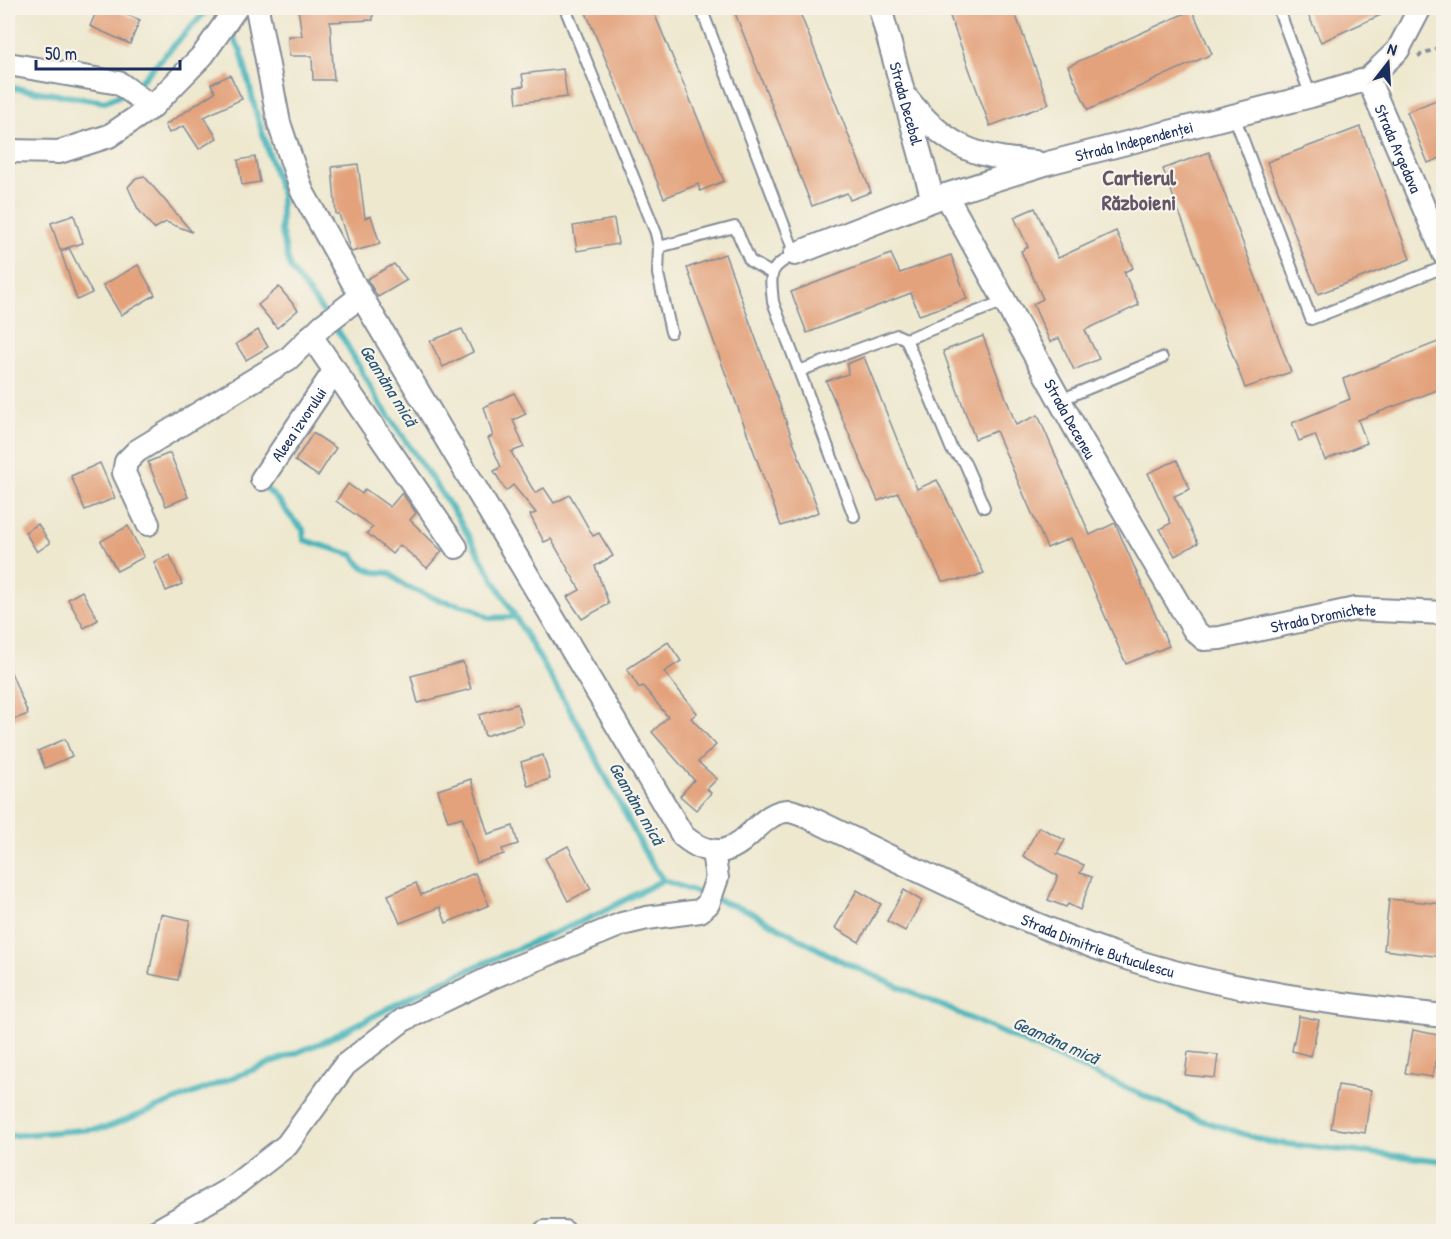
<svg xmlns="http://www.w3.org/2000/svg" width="1451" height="1239" font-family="'Patrick Hand',sans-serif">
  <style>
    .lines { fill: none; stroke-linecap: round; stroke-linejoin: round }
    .stream { stroke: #41b2b9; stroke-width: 6 }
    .building { fill: #e3a27c }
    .service-casing { stroke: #848c96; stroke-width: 14 }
    .minor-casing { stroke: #848c96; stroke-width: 26 }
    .path { stroke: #848c96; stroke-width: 4; stroke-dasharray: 4.5 4.5; stroke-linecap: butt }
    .service { stroke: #fff; stroke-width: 10 }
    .minor { stroke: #fff; stroke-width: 22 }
    .labels { text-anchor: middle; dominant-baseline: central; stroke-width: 4.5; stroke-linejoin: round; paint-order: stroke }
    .street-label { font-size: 16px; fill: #1b2f5e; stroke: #f7f3e8 }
    .water-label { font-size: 18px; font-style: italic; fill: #265679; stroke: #f7f3e8 }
    .district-label { font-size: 22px; font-weight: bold; fill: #615768; stroke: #f7f3e8 }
  </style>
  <rect width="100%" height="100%" fill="#f7f3e8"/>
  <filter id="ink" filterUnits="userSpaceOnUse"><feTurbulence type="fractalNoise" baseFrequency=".0167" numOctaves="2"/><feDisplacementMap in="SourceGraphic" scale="12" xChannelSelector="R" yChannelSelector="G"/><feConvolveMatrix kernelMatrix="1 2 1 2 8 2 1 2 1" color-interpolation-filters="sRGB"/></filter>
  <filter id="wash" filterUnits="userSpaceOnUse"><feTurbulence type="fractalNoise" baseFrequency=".008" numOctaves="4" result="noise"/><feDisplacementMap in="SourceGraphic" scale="24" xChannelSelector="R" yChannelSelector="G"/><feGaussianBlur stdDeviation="1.35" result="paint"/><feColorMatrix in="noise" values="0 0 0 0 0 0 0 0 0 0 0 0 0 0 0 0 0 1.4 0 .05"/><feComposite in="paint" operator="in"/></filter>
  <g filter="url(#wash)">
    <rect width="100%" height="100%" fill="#eee8cf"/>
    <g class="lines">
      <g class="stream">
        <polyline points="209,8 222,19"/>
        <polyline points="227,27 241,51 256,112 281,193 281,230 290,268 343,338 377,399 455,513 582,731 648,858 663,880 748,911 837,959 1194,1118 1268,1142 1444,1161"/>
        <polyline points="8,87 105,102 125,93"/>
        <polyline points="134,88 209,8"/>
        <path d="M263 487C281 498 286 516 303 529L304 540 353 555 361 566 375 572 389 573 405 586 439 600 473 608 489 618 514 617"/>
        <polyline points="8,1136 105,1128 321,1043 438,983 598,914 663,880"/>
      </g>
    </g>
    <g id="blocks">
      <g class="building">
        <polygon points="98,8 110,8 140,20 130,44 90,26"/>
        <polygon points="298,8 373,8 373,20 330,22 334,80 313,80 312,56 289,56 288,36 302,36"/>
        <polygon points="584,8 652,8 724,181 700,191 698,184 664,198"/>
        <polygon points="733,8 798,8 871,192 850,200 847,193 812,206"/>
        <polygon points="947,8 1013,8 1049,104 990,126"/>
        <polygon points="1305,8 1396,8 1321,42"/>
        <polygon points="1192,10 1212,54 1088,110 1068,66"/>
        <polygon points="563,69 567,97 517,103 515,87 524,86 522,74"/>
        <polygon points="230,75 242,99 204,117 217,138 199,149 184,126 169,133 165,125 215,92 211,84"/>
        <polygon points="1443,97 1443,157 1428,163 1407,112"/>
        <polygon points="1360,127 1410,259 1318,294 1267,162"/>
        <polygon points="1209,152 1291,372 1245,388 1163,169"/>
        <polygon points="255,157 260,182 242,185 238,160"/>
        <polygon points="358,164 365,218 371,216 380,244 351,252 339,214 336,214 332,167"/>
        <polygon points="144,176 192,232 166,222 154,229 138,209 128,187 136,178"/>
        <polygon points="1035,208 1058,258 1116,231 1133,268 1124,272 1139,305 1085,330 1099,359 1074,370 1059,338 1050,342 1033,304 1043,299 1021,251 1028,247 1014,217"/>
        <polygon points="74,215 83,243 60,250 51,223"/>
        <polygon points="614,219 618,244 577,251 573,226"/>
        <polygon points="69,248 92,293 77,300 61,252"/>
        <polygon points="725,254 819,512 781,526 687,268"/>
        <polygon points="891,254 900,273 951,255 967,299 919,315 911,293 807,333 791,292"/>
        <polygon points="394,264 407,280 378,297 367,279"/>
        <polygon points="138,265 155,295 121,315 103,285"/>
        <polygon points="279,287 298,310 277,328 258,305"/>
        <polygon points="462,329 473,352 443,367 430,341"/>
        <polygon points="258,330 268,347 246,360 236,344"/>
        <polygon points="983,336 1016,425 1038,415 1090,535 1115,523 1169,646 1126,664 1071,538 1047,548 996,431 975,439 943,351"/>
        <polygon points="1443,340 1443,388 1358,420 1367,443 1325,460 1315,435 1299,441 1292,423 1350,399 1343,379"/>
        <polygon points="864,357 917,489 937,480 984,573 967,579 942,581 898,493 878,501 826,381 848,374 847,364"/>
        <polygon points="514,393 526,414 513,420 524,447 511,452 535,493 544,488 554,503 570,495 593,536 599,533 613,556 595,566 609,604 582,619 567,597 580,590 551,539 544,542 530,515 536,513 513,485 506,491 494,471 501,467 488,438 493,436 484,407"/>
        <polygon points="313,433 336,448 318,476 295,461"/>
        <polygon points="170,453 188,497 166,506 148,462"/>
        <polygon points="1177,460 1190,489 1174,496 1198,543 1175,556 1160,529 1171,523 1148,473"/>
        <polygon points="100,463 115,498 85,510 71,476"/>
        <polygon points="348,484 362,494 365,489 390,507 402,493 416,513 410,520 442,551 427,568 400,545 392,554 367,533 373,527 336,501"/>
        <polygon points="38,524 50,543 37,552 25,532"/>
        <polygon points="128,526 144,557 117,571 101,541"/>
        <polygon points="170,555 182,584 166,591 154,562"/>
        <polygon points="82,591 98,620 84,628 68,599"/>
        <polygon points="668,642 681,661 664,672 697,713 691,718 716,745 698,762 717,779 707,789 711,793 696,810 680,796 694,780 652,732 668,717 643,686 639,688 627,669"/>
        <polygon points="463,662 471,689 418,703 411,676"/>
        <polygon points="8,665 28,714 8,722"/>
        <polygon points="517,704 523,724 485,736 479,715"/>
        <polygon points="65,739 72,756 45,768 38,751"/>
        <polygon points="543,755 550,779 528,786 521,762"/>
        <polygon points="471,779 488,834 513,826 518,844 502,849 504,854 477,863 462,817 448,821 438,790"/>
        <polygon points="1039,827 1065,840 1057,854 1084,865 1080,873 1092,877 1080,910 1068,904 1066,907 1048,900 1058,876 1023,856"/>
        <polygon points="568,846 591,889 568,901 545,858"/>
        <polygon points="475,873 489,905 446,923 440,907 400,923 388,895 416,883 421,895"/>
        <polygon points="857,890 881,904 859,942 835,928"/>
        <polygon points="904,890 922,901 905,931 887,921"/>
        <polygon points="1389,899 1443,904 1443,957 1384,950"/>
        <polygon points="161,914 190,920 178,980 149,974"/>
        <polygon points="1299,1016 1319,1020 1311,1056 1292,1051"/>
        <polygon points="1413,1030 1443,1036 1432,1077 1405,1073"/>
        <polygon points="1188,1052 1218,1055 1215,1078 1185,1075"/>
        <polygon points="1338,1085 1371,1090 1365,1133 1331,1128"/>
      </g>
    </g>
  </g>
  <g filter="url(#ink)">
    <use href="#blocks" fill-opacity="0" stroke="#848c96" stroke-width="1.5"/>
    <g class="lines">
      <g class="service-casing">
        <g id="service">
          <polyline points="565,8 656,233 659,247 658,274 671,332"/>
          <path d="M701 8 795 254C768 269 770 272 773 302L854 516"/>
          <polyline points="1278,8 1311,96"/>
          <polyline points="1234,116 1311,319 1444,267"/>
          <polyline points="659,247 735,227 750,261 771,273"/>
          <polyline points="906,339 1005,301"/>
          <polyline points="799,371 897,335 906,339 952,450 964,461 984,507"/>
          <polyline points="1060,400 1162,358"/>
        </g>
      </g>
      <g class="minor-casing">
        <g id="minor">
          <path id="s1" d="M257 8 279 123 302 191 351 279 683 836C739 882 753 808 790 811 795 812 802 815 808 817 912 867 1013 920 1123 957 1227 991 1335 1004 1444 1016"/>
          <path id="s2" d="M880 8 933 200"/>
          <polyline points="8,64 119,83 152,107"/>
          <path id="s3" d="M1368 79 1444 254"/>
          <path d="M906 97C946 147 973 157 1035 162"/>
          <polyline points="8,151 59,152 109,136 152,107 203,55 236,8"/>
          <path id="s4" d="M946 195 1079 435 1194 630 1204 639 1220 638 1355 609 1444 613"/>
          <path id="s5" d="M795 254 946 195 1048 163 1311 96 1368 79 1398 50 1420 8"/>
          <polyline points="311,336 456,547"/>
          <path id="s6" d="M262 479 335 370"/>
          <polyline points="148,524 124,473 126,462 137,451 288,359 323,325 361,296"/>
          <polyline points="155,1232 230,1189 287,1145 345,1065 403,1020 490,978 622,924 647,918 700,911 708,904 717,878 713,852"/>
          <polyline points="545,1232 564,1232"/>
        </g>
      </g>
      <polyline class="path" points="1418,56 1444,45"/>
      <use href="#service" class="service"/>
      <use href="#minor" class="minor"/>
    </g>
  </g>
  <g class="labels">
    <g class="street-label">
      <text stroke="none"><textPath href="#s2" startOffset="99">Strada Decebal</textPath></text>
      <text stroke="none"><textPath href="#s5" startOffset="358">Strada Independenței</textPath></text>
      <text stroke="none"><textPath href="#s3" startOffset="76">Strada Argedava</textPath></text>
      <text stroke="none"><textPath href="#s4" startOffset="256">Strada Deceneu</textPath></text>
      <text stroke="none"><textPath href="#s6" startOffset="66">Aleea izvorului</textPath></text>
      <text stroke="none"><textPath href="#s4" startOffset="636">Strada Dromichete</textPath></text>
      <text stroke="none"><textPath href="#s1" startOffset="1398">Strada Dimitrie Butuculescu</textPath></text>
    </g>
    <g class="water-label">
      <text transform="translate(389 385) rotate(58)">Geamăna mică</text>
      <text transform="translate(637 803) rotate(60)">Geamăna mică</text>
      <text transform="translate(1056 1040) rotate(24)">Geamăna mică</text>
    </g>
    <g class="district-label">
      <text x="1139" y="177">Cartierul<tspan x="1139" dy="25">Războieni</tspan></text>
    </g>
  </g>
  <rect width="1451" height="1239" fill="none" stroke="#f7f3e8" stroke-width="30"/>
  <g transform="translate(1388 63) rotate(17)" stroke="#f7f3e8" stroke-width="4.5" paint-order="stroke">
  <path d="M0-4.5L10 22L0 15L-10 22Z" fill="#1b2f5e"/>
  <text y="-9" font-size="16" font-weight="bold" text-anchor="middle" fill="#1b2f5e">N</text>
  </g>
  <path d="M36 60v9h144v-9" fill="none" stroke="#1b2f5e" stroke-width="3"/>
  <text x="45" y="60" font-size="18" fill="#1b2f5e" stroke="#f7f3e8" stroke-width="4.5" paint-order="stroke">50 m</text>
</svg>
